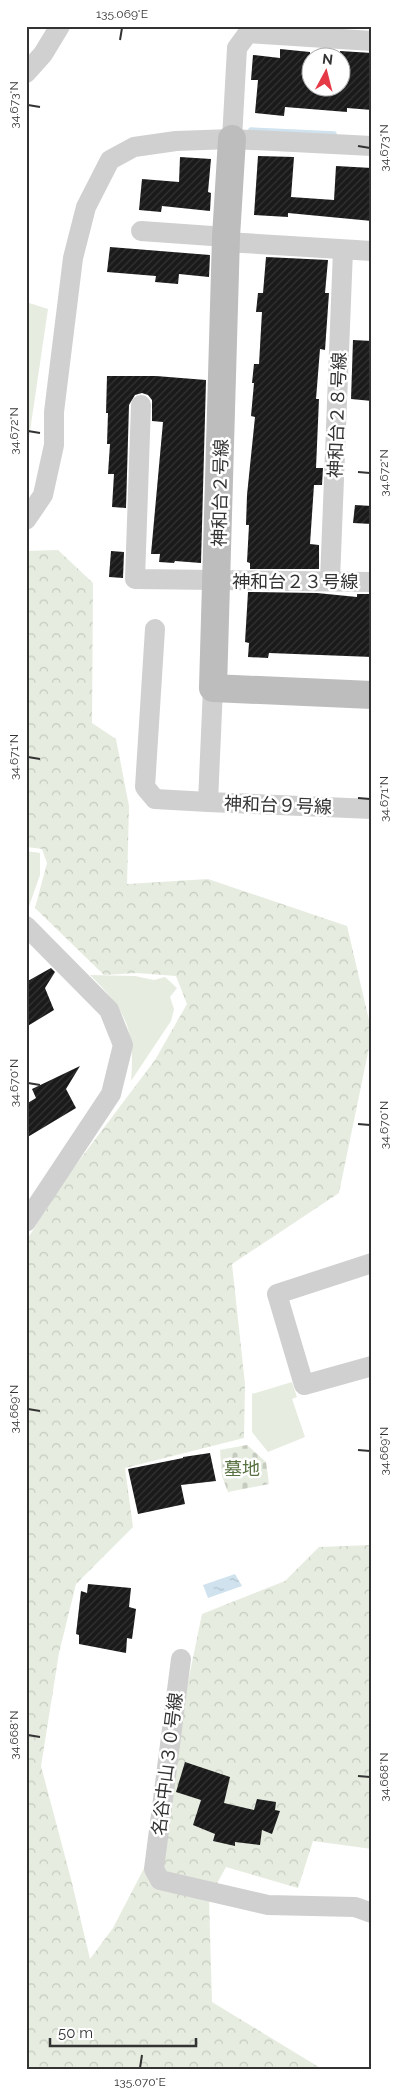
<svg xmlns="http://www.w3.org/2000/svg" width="398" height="2095" font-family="Raleway,'Noto Sans JP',sans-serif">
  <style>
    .forest { fill: url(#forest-crowns) }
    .cemetery { fill: url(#cemetery-stones) }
    .green { fill: #e6ecdf }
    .water { fill: url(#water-ripples) }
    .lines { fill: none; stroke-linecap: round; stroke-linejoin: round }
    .stream { stroke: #cfe2ee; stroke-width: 5.5 }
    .building { fill: url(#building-hatch) }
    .street { stroke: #d0d0d0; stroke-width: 20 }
    .secondary { stroke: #bdbdbd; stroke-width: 28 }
    .ticks { fill: none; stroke: #333; stroke-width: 2 }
    .labels { text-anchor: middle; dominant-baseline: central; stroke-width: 5; stroke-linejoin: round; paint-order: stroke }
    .street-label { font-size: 18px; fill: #333; stroke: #fff }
    .park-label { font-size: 18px; fill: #56703f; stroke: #fff }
    .neatline { fill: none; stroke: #333; stroke-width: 2 }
    .ticks-label { font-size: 12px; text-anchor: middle; fill: #333 }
  </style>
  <defs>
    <pattern id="forest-crowns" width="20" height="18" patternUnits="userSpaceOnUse" patternTransform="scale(1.25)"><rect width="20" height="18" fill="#e6ecdf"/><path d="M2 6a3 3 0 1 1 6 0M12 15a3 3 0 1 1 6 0" fill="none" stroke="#c6cbc0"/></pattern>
    <pattern id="cemetery-stones" width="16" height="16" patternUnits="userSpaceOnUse" patternTransform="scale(1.25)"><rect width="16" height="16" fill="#e6ecdf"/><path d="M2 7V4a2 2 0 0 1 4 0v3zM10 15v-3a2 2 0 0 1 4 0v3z" fill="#c6cbc0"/></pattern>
    <pattern id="water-ripples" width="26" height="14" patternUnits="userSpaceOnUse" patternTransform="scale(1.25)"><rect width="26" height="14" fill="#cfe2ee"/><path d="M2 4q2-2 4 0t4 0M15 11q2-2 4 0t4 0" fill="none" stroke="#b2c2cd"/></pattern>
    <pattern id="building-hatch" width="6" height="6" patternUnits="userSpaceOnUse" patternTransform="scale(1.25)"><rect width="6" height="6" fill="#1a1a1a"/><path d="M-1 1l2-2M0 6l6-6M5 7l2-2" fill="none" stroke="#333"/></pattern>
  </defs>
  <rect width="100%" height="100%" fill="#fff"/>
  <polygon class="forest" points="58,550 93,583 92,723 116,739 129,806 127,884 208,879 347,926 372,1033 339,1193 232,1264 245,1384 244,1438 125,1468 133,1527 76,1584 59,1653 41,1766 71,1879 90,1959 113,1928 153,1851 202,1614 285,1581 319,1547 372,1545 372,1849 313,1841 298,1888 226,1867 209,1898 212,2002 322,2069 26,2069 26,1241 66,1178 155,1060 187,1004 176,976 137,973 104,975 35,908 47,863 42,849 27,847 26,551"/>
  <polygon class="cemetery" points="247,1445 266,1462 269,1484 228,1492 222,1476 220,1450"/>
  <g class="green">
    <polygon points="26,302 48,309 26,458"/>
    <polygon points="26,851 40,853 40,875 28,909 26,907"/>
    <path d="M90 975 135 976 154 980 165 977 177 988 170 997 174 1009 171 1021 131 1081C135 1029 127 1012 90 975Z"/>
    <polygon points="292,1382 297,1397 292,1399 305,1437 268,1452 252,1432 252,1394"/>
  </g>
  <polygon class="water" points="235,1574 242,1586 208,1598 203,1585"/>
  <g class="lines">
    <polyline class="stream" points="251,130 334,134"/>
  </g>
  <g class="building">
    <polygon points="280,49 310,52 310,88 340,89 340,51 372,53 372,110 347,108 347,112 285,107 284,116 255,113 258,80 251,80 253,55 280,58"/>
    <polygon points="258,156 294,157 291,197 334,200 336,166 372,168 372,221 288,213 288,217 254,215"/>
    <polygon points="180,157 211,159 208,192 211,193 210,211 162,206 161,212 139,210 142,179 179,182"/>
    <polygon points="110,247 210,255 209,277 179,274 178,284 155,282 156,276 107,272"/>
    <polygon points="266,257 328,260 325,293 329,293 325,350 320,349 316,399 319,399 316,468 323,468 322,485 314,485 310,544 319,545 319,569 250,569 250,563 247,562 249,525 246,525 247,495 255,417 251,416 254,383 252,383 254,364 259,364 262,312 256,312 258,293 263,293"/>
    <polygon points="353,340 372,341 372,401 351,399"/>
    <polygon points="107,376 156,376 206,380 201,563 175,561 174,563 159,562 160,554 151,554 163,422 152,421 152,400 148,395 142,393 135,395 129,405 126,508 112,507 114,474 108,474 110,444 107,444 108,413 106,413"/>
    <polygon points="355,505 372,506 372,524 353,523"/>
    <polygon points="111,551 124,552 123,578 109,577"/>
    <polygon points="248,592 317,593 357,597 357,594 372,594 372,657 269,653 268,658 248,657 249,643 245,642"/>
    <polygon points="51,968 55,972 45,988 54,1010 26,1027 26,982"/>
    <polygon points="80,1066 66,1089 76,1108 26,1138 26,1104 36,1098 32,1089"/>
    <polygon points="210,1453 216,1481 181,1485 185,1504 138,1514 128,1469 183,1458 183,1457"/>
    <polygon points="88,1584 131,1588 129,1607 136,1609 132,1639 127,1638 126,1653 79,1644 79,1635 76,1634 81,1591 87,1593"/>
    <polygon points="185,1762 230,1777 224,1803 254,1810 257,1799 276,1802 275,1810 280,1811 272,1834 262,1830 260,1845 235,1842 235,1846 213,1841 215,1834 193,1825 201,1800 176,1792"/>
  </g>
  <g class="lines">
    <g class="street">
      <polyline points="26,73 43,54 60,26"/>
      <polyline points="232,139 237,48 248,33 372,41"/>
      <polyline points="141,231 226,237"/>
      <polyline points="226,242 372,251"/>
      <polyline points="141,405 135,579 372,582"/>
      <polyline points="26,520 43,495 54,445 54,412 73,258 86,207 110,160 134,147 176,141 232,139 372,146"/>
      <polyline points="330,580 343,250"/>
      <polyline points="155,629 145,787 155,799 208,802"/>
      <polyline points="213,688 208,802 372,809"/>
      <polyline points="26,926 109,1010 123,1045 111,1094 26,1222"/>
      <polyline points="372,1263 277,1294 304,1385 372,1366"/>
      <polyline points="181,1659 154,1869 160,1880 268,1905 355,1907 372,1913"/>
    </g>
    <polyline class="secondary" points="232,139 226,237 213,688 372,695"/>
  </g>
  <path class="ticks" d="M120 40 122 28M28 105 40 107M358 146 370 148M28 431 40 433M358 472 370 473M28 757 40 759M358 798 370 799M28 1083 40 1085M358 1124 370 1125M28 1409 40 1411M358 1450 370 1451M28 1735 40 1737M358 1776 370 1777M140 2068 142 2055"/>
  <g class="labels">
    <g class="street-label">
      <text transform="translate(337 415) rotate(-88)">神和台２８号線</text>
      <text transform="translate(220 493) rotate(-89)">神和台２号線</text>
      <text x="295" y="581">神和台２３号線</text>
      <text transform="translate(278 805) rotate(2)">神和台９号線</text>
      <text transform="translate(167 1764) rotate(-83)">名谷中山３０号線</text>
    </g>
    <g class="park-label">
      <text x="242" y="1468">墓地</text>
    </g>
  </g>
  <rect width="398" height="2095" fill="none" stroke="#ffffff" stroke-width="55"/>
  <g transform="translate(326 72) rotate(7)"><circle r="24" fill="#ffffff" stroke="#adadad"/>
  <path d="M0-4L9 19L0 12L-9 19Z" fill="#e63946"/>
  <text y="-8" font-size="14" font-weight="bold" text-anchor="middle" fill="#333333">N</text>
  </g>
  <path d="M50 2038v8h146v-8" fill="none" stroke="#333333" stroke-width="2.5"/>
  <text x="58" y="2038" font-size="15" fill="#333333" stroke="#ffffff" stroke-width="4" paint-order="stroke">50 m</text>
  <rect x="28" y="28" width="342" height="2040" class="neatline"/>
  <g class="ticks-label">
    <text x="122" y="18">135.069°E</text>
    <text transform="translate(14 105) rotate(-90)" y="4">34.673°N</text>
    <text transform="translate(384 148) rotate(-90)" y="4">34.673°N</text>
    <text transform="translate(14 431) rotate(-90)" y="4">34.672°N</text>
    <text transform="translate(384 473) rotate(-90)" y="4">34.672°N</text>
    <text transform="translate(14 757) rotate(-90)" y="4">34.671°N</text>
    <text transform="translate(384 799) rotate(-90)" y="4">34.671°N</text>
    <text transform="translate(14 1083) rotate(-90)" y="4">34.670°N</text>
    <text transform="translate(384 1125) rotate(-90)" y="4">34.670°N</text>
    <text transform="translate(14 1409) rotate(-90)" y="4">34.669°N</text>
    <text transform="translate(384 1451) rotate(-90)" y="4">34.669°N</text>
    <text transform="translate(14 1735) rotate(-90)" y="4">34.668°N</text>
    <text transform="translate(384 1777) rotate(-90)" y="4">34.668°N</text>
    <text x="140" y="2086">135.070°E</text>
  </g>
</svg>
